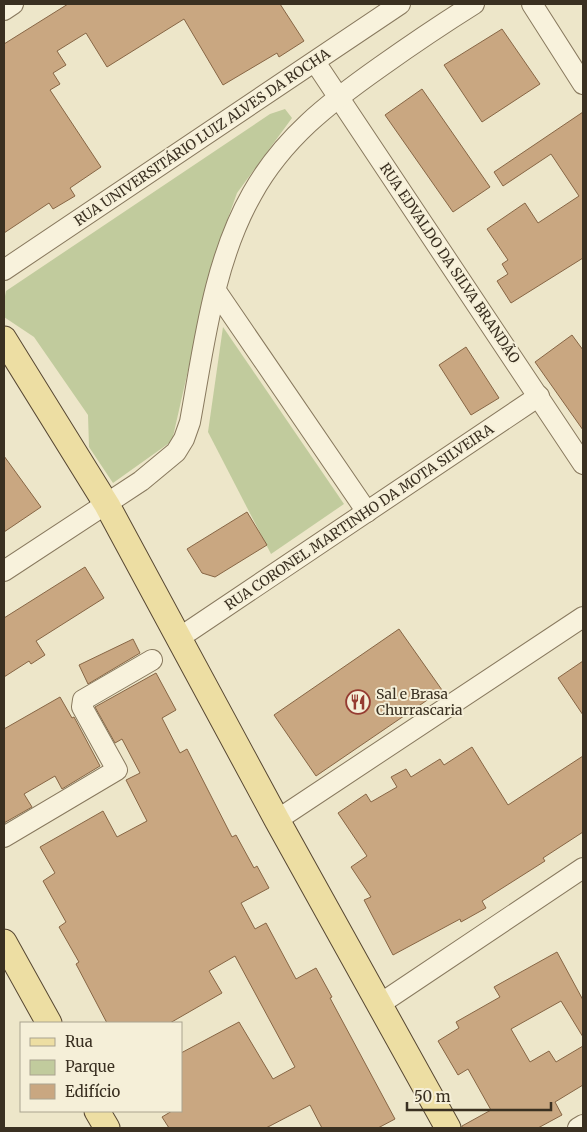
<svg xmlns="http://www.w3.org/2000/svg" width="587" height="1132" font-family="Merriweather,serif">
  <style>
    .green { fill: #c1cb9d }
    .building { fill: #c9a781; stroke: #876645 }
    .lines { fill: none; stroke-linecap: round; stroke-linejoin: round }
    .minor-casing { stroke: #88795e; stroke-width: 22 }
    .major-casing { stroke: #574732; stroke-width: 27 }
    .minor { stroke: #f8f2dc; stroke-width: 20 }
    .major { stroke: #eddea3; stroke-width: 25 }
    .labels { text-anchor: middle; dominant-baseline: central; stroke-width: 4; stroke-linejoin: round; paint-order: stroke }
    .street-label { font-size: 14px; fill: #3a3021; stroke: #f5efd8 }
    .poi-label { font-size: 14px; fill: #3a3021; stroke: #f5efd8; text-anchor: start }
  </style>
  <rect width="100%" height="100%" fill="#ede6c9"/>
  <g class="green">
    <polygon points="285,109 292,118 237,193 213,260 172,441 113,483 89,447 88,415 34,337 4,317 4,301 6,291 270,114"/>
    <polygon points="223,327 344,504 271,554 208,432"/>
  </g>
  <g class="building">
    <polygon points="68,4 280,4 304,41 279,57 277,53 223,85 184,19 107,67 86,33 57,51 66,65 53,73 60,84 50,90 101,167 70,188 75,196 53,209 49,203 4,233 4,44"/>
    <polygon points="502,29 540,84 482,122 444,65"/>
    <polygon points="422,89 490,187 453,212 385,115"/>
    <polygon points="583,112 583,258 511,303 497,281 508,274 502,264 508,260 487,229 525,203 538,223 579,196 551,154 503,186 494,172"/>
    <polygon points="572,335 583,350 583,430 535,362"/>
    <polygon points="466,347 499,398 471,415 439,365"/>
    <polygon points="4,456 41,507 4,532"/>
    <polygon points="247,512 267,545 215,577 202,573 187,549"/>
    <polygon points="85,567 104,598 36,641 45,655 31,664 29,661 4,677 4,618"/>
    <polygon points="399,629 442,690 316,776 274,715"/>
    <polygon points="133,639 140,653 88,684 79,665"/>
    <polygon points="583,661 583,715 558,678"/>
    <polygon points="156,673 176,710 162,718 180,753 187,749 232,837 236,835 254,868 257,866 269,888 241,903 255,929 266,923 296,979 316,968 332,997 330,998 395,1119 378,1128 322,1128 310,1105 266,1128 169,1128 162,1117 172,1111 181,1111 181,1053 239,1022 273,1079 295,1067 235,956 209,971 222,993 170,1023 107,1023 76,964 79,962 59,927 66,922 43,881 55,873 40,847 103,811 117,837 147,821 126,780 140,773 122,739 115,743 95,707"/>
    <polygon points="60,697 72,718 74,717 100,766 62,789 55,776 24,794 32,807 4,823 4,729"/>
    <polygon points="472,747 508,805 583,756 583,832 543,858 545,861 482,901 486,908 461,922 460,919 393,955 364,900 371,897 351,867 367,856 338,813 366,794 371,802 397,787 391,777 406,769 411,777 440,759 444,765"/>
    <polygon points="557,952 583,1000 583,1037 561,1001 511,1029 530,1062 549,1051 556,1062 583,1046 583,1085 555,1102 562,1115 538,1128 462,1128 462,1126 491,1110 468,1069 458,1075 438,1041 459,1028 456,1022 500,997 494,987"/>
  </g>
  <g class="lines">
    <g class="minor-casing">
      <g id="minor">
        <polyline points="532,4 583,84"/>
        <polyline points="4,10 13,4"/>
        <polyline points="315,62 583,464"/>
        <polyline points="4,270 400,4"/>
        <polyline points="216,291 367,512"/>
        <path d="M4 571 141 481 176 452 184 439 190 422C204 346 213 263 252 194 283 138 329 103 380 67 411 45 442 24 474 4"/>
        <polyline points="179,638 539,396"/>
        <polyline points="277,820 583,617"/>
        <polyline points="4,837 117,770 82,707 83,700 152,660"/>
        <polyline points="380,1004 583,868"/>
        <polyline points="578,1128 583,1125"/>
      </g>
    </g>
    <g class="major-casing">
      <g id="major">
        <polyline points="4,339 107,505 277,820 448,1128"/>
        <polyline points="4,942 49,1023"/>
        <polyline points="97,1111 107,1128"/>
      </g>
    </g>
    <use href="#minor" class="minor"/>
    <use href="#major" class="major"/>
  </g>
  <defs>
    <g id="restaurant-ring" transform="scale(1.25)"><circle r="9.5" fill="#f5efd8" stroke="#953b31" stroke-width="1.5"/><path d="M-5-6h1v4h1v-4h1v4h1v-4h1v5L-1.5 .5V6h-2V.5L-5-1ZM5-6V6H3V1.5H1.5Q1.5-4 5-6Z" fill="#953b31"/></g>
  </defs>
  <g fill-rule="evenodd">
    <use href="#restaurant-ring" x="358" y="702"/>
  </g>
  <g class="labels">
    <g class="street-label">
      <text transform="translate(202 137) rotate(-34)">RUA UNIVERSITÁRIO LUIZ ALVES DA ROCHA</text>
      <text transform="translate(450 263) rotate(56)">RUA EDVALDO DA SILVA BRANDÃO</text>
      <text transform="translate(359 517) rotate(-34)">RUA CORONEL MARTINHO DA MOTA SILVEIRA</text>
    </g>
    <g class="poi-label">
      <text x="376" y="694">Sal e Brasa<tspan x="376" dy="16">Churrascaria</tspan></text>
    </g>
  </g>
  <rect width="587" height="1132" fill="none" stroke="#3a3021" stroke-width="10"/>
  <rect x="20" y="1022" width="162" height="90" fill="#f5efd8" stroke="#aaa38f"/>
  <rect x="30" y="1038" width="25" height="8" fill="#eddea3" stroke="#aaa38f"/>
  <text x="65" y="1047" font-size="15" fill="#3a3021">Rua</text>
  <rect x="30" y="1060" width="25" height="15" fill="#c1cb9d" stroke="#aaa38f"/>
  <text x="65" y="1072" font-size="15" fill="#3a3021">Parque</text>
  <rect x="30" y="1084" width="25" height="15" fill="#c9a781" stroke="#aaa38f"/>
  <text x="65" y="1097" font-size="15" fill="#3a3021">Edifício</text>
  <path d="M407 1102v8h144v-8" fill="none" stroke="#3a3021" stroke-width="2.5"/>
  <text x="414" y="1102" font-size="15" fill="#3a3021" stroke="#f5efd8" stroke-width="4" paint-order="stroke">50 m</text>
</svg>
